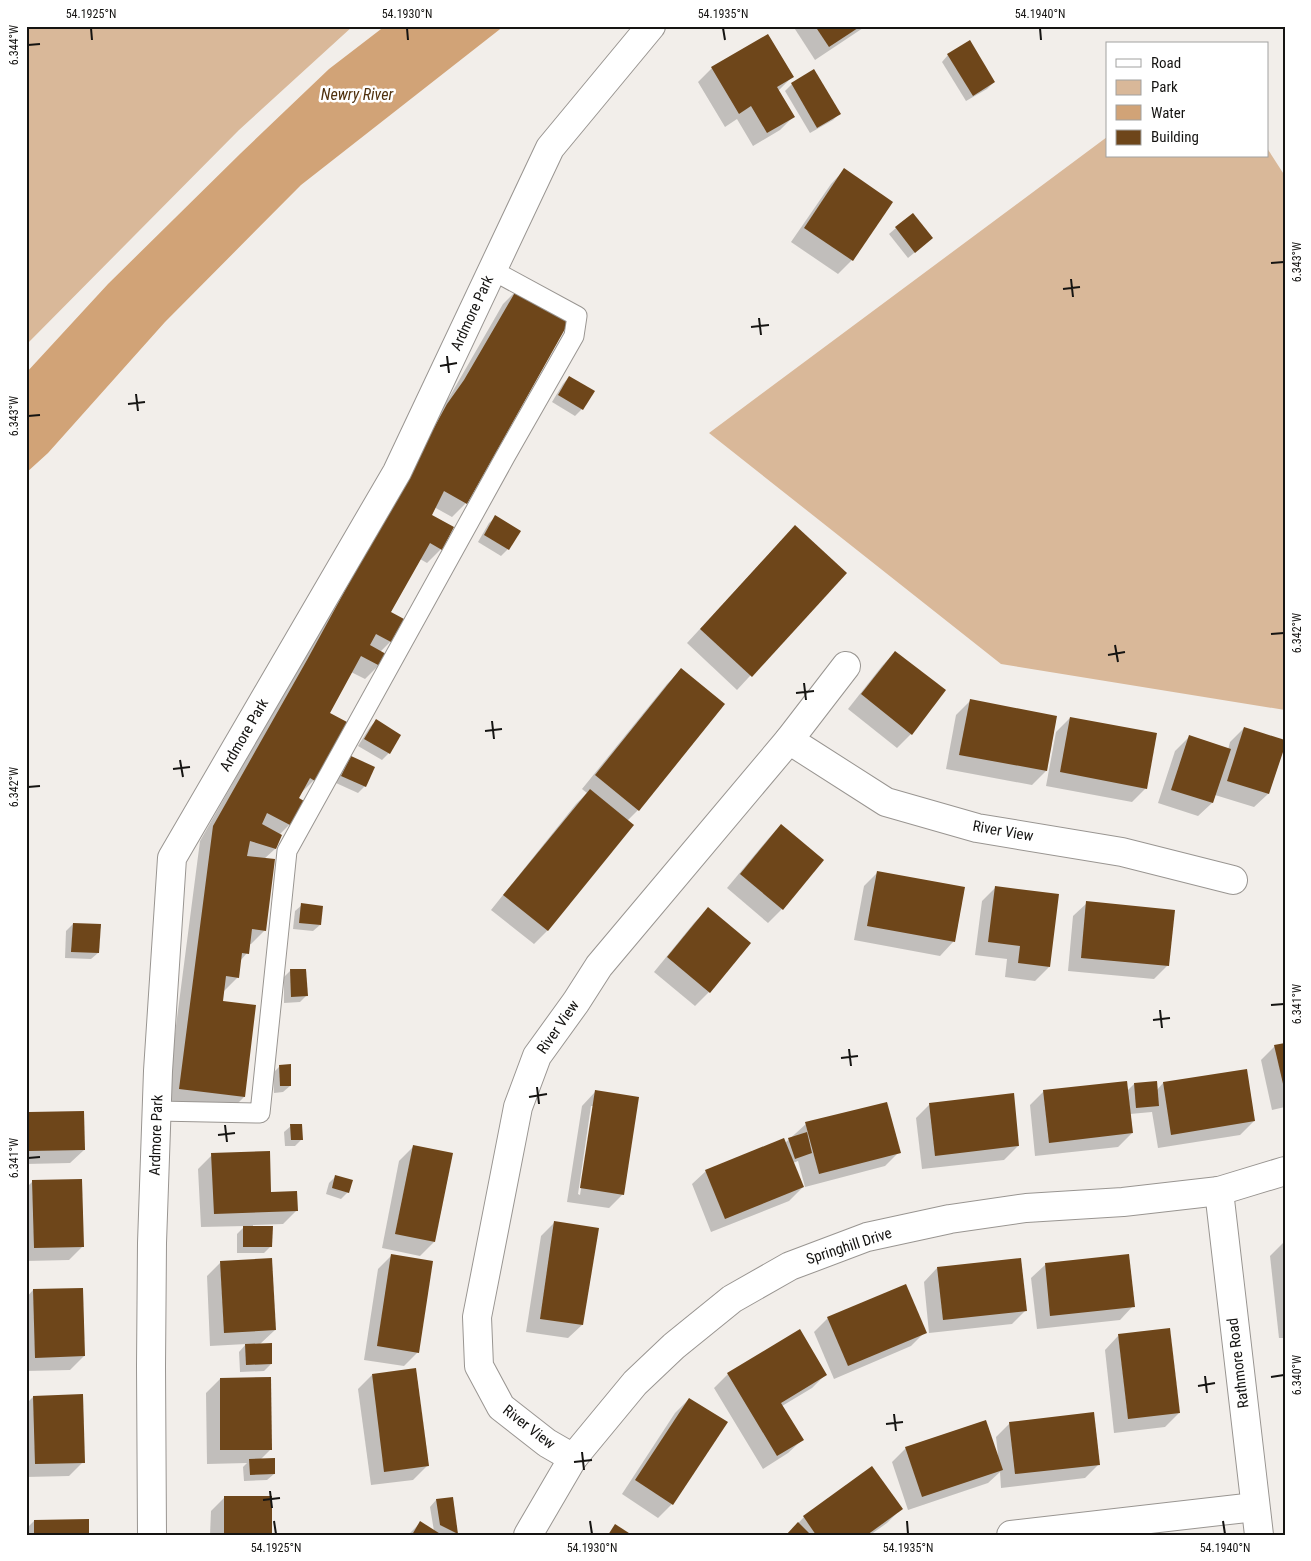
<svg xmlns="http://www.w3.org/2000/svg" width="1311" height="1561" font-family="'Roboto Condensed',sans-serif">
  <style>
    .green { fill: #d9b899 }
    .water { fill: #d1a377 }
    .shadow { fill: #0003; fill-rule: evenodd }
    .building { fill: #6e461a }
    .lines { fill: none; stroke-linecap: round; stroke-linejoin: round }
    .lane-casing { stroke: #999591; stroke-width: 21 }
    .street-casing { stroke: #999591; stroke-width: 30 }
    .lane { stroke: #fff; stroke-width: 19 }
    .street { stroke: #fff; stroke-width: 28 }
    .ticks { fill: none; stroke: #151412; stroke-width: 2 }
    .labels { text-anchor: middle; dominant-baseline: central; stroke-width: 5; stroke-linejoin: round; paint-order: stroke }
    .street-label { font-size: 15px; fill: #151412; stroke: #fff }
    .water-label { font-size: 16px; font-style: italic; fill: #50310e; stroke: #fff }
    .neatline { fill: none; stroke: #151412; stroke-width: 2 }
    .ticks-label { font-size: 12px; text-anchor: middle; fill: #151412 }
  </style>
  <rect width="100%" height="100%" fill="#f2eeea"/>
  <g class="green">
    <polygon points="26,26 353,26 239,130 26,345"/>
    <polygon points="1107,137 1107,156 1267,156 1267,148 1285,176 1285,710 1001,664 709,433"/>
  </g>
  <polygon class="water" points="385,26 504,26 301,185 165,322 48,453 26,473 26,373 108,284 241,153 329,69"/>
  <g class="shadow">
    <polygon points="793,26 866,26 815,60"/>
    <polygon points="948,55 994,82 987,89 966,101 942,62"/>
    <polygon points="712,68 792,77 778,91 793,117 780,130 753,146 737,119 725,127 698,82"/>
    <polygon points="814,71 839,114 833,120 810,133 785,91 792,84"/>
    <polygon points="844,170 852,260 838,274 791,242 831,184"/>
    <polygon points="896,228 932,238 908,258 889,234"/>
    <polygon points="517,290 466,503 452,517 434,507 430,515 441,549 427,563 420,559 389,612 390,642 380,652 379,665 365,679 351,672 329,713 345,722 314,780 300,794 289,825 279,835 281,835 275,849 264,859 265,930 251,944 249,944 247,953 240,961 238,977 224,991 221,1002 244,1097 230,1111 166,1103 200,841 294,675 434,419 450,396 503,304"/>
    <polygon points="569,377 593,391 582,409 575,416 552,402 563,384"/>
    <polygon points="496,517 508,549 501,556 478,542 489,523"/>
    <polygon points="781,541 845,573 737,690 687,643"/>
    <polygon points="895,652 911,734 897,748 848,709 882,666"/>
    <polygon points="681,670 638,810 627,821 632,825 547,931 534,944 491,910 576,804 587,793 582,789 667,684"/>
    <polygon points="970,701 1056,717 1046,771 1032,785 946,769 956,715"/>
    <polygon points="1070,718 1146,788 1132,802 1046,786 1056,732"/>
    <polygon points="376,721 400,735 389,753 382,760 358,746 370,727"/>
    <polygon points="1244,728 1268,794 1254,807 1215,795 1212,803 1198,816 1158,803 1175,751 1189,737 1228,750 1230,742"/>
    <polygon points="351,757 365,786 358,793 336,783 344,764"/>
    <polygon points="781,825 782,909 768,923 727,888 768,839"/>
    <polygon points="878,872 963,888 953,942 940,956 854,940 864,886"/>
    <polygon points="996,887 1049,967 1035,981 1005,977 1007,959 975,955 982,901"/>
    <polygon points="1087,903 1168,965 1154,979 1068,971 1073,916"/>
    <polygon points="302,905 320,925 313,931 293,929 295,911"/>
    <polygon points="708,909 749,943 709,992 695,1006 654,972 694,923"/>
    <polygon points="73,924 98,953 91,959 65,958 66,931"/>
    <polygon points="290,971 306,996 300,1002 284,1003 284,977"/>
    <polygon points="1285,1044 1285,1107 1272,1110 1261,1060 1275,1046"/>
    <polygon points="280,1066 290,1086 283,1092 274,1093 273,1073"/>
    <polygon points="1163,1083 1254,1121 1240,1135 1158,1148 1152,1112 1130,1114 1132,1133 1118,1147 1035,1156 1030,1105 1044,1091 1127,1091 1134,1084 1157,1090"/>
    <path d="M595 1092 623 1194 609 1208 567 1202 582 1106ZM591 1106H594L580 1195 578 1194Z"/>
    <polygon points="930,1104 1018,1146 1004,1160 922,1169 916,1118"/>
    <polygon points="29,1113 84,1150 70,1163 26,1164 26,1116"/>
    <polygon points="806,1124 899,1152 885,1166 805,1187 798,1161 793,1163 803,1187 789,1201 711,1232 692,1184 706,1171 785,1143"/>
    <polygon points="291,1126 302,1139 295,1146 285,1146 284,1132"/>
    <polygon points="413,1147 434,1242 420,1256 382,1248 399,1161"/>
    <polygon points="212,1155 297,1210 283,1224 253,1225 253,1227 271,1246 264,1253 237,1253 237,1234 245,1226 201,1227 198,1169"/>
    <polygon points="336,1176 348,1192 341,1199 326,1194 329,1183"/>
    <polygon points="33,1181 83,1246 69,1260 26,1261 26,1188"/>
    <polygon points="555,1222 582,1325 568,1338 526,1332 541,1236"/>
    <polygon points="1284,1242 1285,1242 1285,1338 1279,1338 1270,1256"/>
    <polygon points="392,1255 418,1352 404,1366 364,1360 378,1269"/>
    <polygon points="221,1262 275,1330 260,1344 271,1364 264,1371 240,1372 239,1352 246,1344 210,1346 207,1276"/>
    <polygon points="1045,1265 1133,1306 1120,1320 1037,1329 1031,1278"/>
    <polygon points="937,1268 1026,1310 1012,1324 929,1333 924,1282"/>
    <polygon points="33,1290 84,1356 70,1370 26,1371 26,1298"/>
    <polygon points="828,1318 925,1332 911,1346 834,1379 814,1332"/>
    <polygon points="1118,1336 1179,1413 1165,1427 1114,1433 1105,1350"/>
    <polygon points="728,1374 826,1374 812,1388 782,1406 802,1440 788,1453 763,1469 714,1388"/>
    <polygon points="372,1375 427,1466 413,1480 371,1485 358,1389"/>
    <polygon points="220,1379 271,1449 260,1460 274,1474 267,1480 244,1481 243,1467 247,1463 207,1464 206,1393"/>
    <polygon points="33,1397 83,1462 69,1476 26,1477 26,1404"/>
    <polygon points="689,1399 672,1504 658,1518 622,1494 675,1413"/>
    <polygon points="1010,1423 1098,1465 1085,1478 1001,1488 1000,1472 988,1483 908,1510 892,1462 906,1448 998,1455 996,1437"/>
    <polygon points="225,1497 271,1535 210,1535 211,1511"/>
    <polygon points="452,1498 456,1535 408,1535 420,1523 434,1531 430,1507 436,1500"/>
    <polygon points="901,1509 887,1523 870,1535 787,1535 804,1517"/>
    <polygon points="34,1521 88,1535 26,1535 26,1529"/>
  </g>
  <g class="building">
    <polygon points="815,26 861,26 829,47"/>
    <polygon points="768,34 794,77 777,87 795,117 767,133 751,106 739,114 711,67"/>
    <polygon points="970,40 995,82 973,96 947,54"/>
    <polygon points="814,69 841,114 817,128 791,83"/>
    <polygon points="844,168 893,202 853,261 804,228"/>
    <polygon points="913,213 933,238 915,253 895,227"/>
    <polygon points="517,289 570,320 467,504 444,491 432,515 454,527 442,550 430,543 391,612 404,619 391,642 376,634 370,645 386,654 380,666 361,656 330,713 347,722 315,781 310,778 299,798 304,801 290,825 267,813 262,824 282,835 276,849 250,841 247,856 275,859 266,931 252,929 249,954 242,953 239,978 226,976 223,1001 256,1005 245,1097 179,1089 213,826 307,660 447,404 464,380"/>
    <polygon points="569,376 595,391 583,410 558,395"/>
    <polygon points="495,515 521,531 509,550 484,535"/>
    <polygon points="795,525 847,573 752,677 700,629"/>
    <polygon points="895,651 946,690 912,735 861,694"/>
    <polygon points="681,668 725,704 639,811 595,775"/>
    <polygon points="970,699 1057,716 1047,771 959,755"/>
    <polygon points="1070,717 1157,733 1147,789 1060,772"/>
    <polygon points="376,719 401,735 390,754 364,739"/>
    <polygon points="1244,727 1285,740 1285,746 1269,794 1227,781"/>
    <polygon points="1189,735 1231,749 1213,803 1171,790"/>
    <polygon points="351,756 375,767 366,787 341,776"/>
    <polygon points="590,789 634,825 548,931 503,895"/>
    <polygon points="781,824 824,860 783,910 740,874"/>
    <polygon points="877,871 965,887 955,942 867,926"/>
    <polygon points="995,886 1059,894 1050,967 1018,963 1020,946 988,942"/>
    <polygon points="1086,901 1175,910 1169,966 1081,958"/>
    <polygon points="301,903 323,906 321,925 299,923"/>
    <polygon points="708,907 751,943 710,993 667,957"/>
    <polygon points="73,923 101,924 99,953 71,952"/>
    <polygon points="290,969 306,969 308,996 291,997"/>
    <polygon points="1285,1043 1285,1088 1284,1088 1274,1045"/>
    <polygon points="291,1064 291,1086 280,1086 279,1065"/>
    <polygon points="1247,1069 1255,1121 1171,1135 1163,1082"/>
    <polygon points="1127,1081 1133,1133 1049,1143 1043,1090"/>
    <polygon points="1157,1081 1159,1106 1136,1108 1134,1083"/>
    <polygon points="595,1090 639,1097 624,1195 580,1188"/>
    <polygon points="1014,1093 1019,1146 935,1156 929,1103"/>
    <polygon points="887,1102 901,1153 819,1174 805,1122"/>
    <polygon points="84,1111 85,1150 29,1151 29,1112"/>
    <polygon points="290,1124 302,1124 303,1140 291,1140"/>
    <polygon points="807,1132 812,1153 795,1159 788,1138"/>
    <polygon points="784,1138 804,1187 725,1219 705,1170"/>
    <polygon points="413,1145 453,1153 435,1242 395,1234"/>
    <polygon points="270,1151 271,1192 297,1191 298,1211 214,1214 211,1153"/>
    <polygon points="335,1175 353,1180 349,1193 332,1188"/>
    <polygon points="82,1179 84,1247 34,1248 32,1180"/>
    <polygon points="554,1221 599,1228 583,1325 540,1319"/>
    <polygon points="243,1226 273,1226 272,1247 243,1247"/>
    <polygon points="391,1254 433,1261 419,1353 377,1346"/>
    <polygon points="1129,1254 1135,1307 1050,1316 1045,1263"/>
    <polygon points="272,1258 276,1330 224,1333 220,1261"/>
    <polygon points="1021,1258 1027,1311 943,1320 937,1267"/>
    <polygon points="906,1284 927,1333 848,1366 827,1317"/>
    <polygon points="83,1288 85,1356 35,1358 33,1289"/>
    <polygon points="1170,1328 1180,1413 1128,1419 1118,1334"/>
    <polygon points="800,1329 827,1375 781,1403 804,1440 777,1456 727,1373"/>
    <polygon points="272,1343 272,1364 246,1365 245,1344"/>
    <polygon points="416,1368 429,1466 384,1472 372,1374"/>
    <polygon points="271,1377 272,1450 220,1450 220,1378"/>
    <polygon points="83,1394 85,1463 35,1464 33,1396"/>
    <polygon points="689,1398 728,1422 673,1505 635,1480"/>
    <polygon points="1094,1412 1100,1465 1015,1474 1009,1422"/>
    <polygon points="986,1420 1003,1470 922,1497 905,1447"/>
    <polygon points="275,1458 275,1474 250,1475 249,1459"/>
    <polygon points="872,1466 903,1509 867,1535 816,1535 803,1516"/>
    <rect x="224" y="1496" width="48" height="39"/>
    <polygon points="453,1497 458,1534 440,1525 436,1499"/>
    <polygon points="89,1519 89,1535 34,1535 34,1520"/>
    <polygon points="420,1521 442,1535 412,1535"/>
    <polygon points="798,1522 811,1535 786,1535"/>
    <polygon points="615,1524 632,1535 608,1535"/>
  </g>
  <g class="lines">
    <g class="lane-casing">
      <polyline id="lane" points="157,1111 260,1113 287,851 505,457 574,336 577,316 492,270"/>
    </g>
    <g class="street-casing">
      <g id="street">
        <polyline points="789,740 886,802 977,828 1122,852 1233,880"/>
        <polyline points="1219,1191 1259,1535"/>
        <polyline points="573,1458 547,1443 501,1407 479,1366 477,1317 518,1107 537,1056 576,1002 599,966 789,740 846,666"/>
        <polyline points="152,1535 151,1366 152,1243 158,1071 172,858 397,472 550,148 651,26"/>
        <polyline points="528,1535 573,1458 635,1383 674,1346 732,1299 790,1266 867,1237 950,1219 1026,1208 1123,1202 1219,1191 1285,1171"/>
        <polyline points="1011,1535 1255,1507"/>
      </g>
    </g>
    <use href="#lane" class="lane"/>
    <use href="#street" class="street"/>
  </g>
  <path class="ticks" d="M91 28 92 40M407 28 408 40M723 28 725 40M1040 28 1041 40M28 45 40 44M1271 263 1284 262M1071 279 1073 297M1063 289 1080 287M759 318 761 335M751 327 769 325M447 356 449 373M440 366 457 363M136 394 138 411M128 404 145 402M28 416 40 415M1271 634 1284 633M1115 645 1118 662M1108 655 1125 652M804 683 806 700M796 693 814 691M492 721 494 739M485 731 502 729M180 760 183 777M173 769 190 767M28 787 40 786M1271 1005 1284 1004M1160 1010 1162 1028M1153 1020 1170 1018M849 1049 851 1066M841 1058 858 1056M537 1087 539 1104M529 1097 547 1094M225 1125 227 1142M218 1135 235 1133M28 1158 40 1157M1205 1376 1207 1393M1271 1377 1284 1375M1198 1386 1215 1383M894 1414 896 1431M886 1424 903 1422M582 1452 584 1470M574 1462 592 1460M270 1491 272 1508M263 1500 280 1498M274 1521 276 1534M590 1521 592 1534M907 1521 908 1534M1223 1521 1225 1534"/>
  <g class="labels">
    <g class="street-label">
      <text transform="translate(472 313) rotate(-65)">Ardmore Park</text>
      <text transform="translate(244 735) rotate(-60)">Ardmore Park</text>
      <text transform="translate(1003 831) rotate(10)">River View</text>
      <text transform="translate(558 1027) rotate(-55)">River View</text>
      <text transform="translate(156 1135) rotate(-88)">Ardmore Park</text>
      <text transform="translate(849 1246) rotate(-18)">Springhill Drive</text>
      <text transform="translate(1238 1363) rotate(-97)">Rathmore Road</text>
      <text transform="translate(529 1427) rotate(38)">River View</text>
    </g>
    <g class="water-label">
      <text x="357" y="94">Newry River</text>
    </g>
  </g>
  <rect width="1311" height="1561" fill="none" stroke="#ffffff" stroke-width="55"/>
  <rect x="1106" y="42" width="162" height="115" fill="#ffffff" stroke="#a1a1a0"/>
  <rect x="1116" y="59" width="25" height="8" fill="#ffffff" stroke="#a1a1a0"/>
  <text x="1151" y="68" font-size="15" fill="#151412">Road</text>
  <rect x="1116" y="80" width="25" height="15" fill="#d9b899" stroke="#a1a1a0"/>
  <text x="1151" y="92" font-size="15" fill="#151412">Park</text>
  <rect x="1116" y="105" width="25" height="15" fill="#d1a377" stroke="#a1a1a0"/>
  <text x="1151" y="118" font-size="15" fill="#151412">Water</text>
  <rect x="1116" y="130" width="25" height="15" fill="#6e461a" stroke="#a1a1a0"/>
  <text x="1151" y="142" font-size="15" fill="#151412">Building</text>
  <rect x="28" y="28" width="1256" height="1506" class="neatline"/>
  <g class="ticks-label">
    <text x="91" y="18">54.1925°N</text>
    <text x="407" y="18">54.1930°N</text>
    <text x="723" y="18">54.1935°N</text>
    <text x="1040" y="18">54.1940°N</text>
    <text transform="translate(14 45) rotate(-90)" y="4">6.344°W</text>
    <text transform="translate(1297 262) rotate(-90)" y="4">6.343°W</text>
    <text transform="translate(14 416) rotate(-90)" y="4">6.343°W</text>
    <text transform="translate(1297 633) rotate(-90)" y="4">6.342°W</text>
    <text transform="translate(14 787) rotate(-90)" y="4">6.342°W</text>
    <text transform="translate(1297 1004) rotate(-90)" y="4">6.341°W</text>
    <text transform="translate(14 1158) rotate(-90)" y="4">6.341°W</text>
    <text transform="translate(1297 1375) rotate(-90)" y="4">6.340°W</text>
    <text x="276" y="1552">54.1925°N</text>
    <text x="592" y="1552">54.1930°N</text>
    <text x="908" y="1552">54.1935°N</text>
    <text x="1225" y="1552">54.1940°N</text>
  </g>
</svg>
